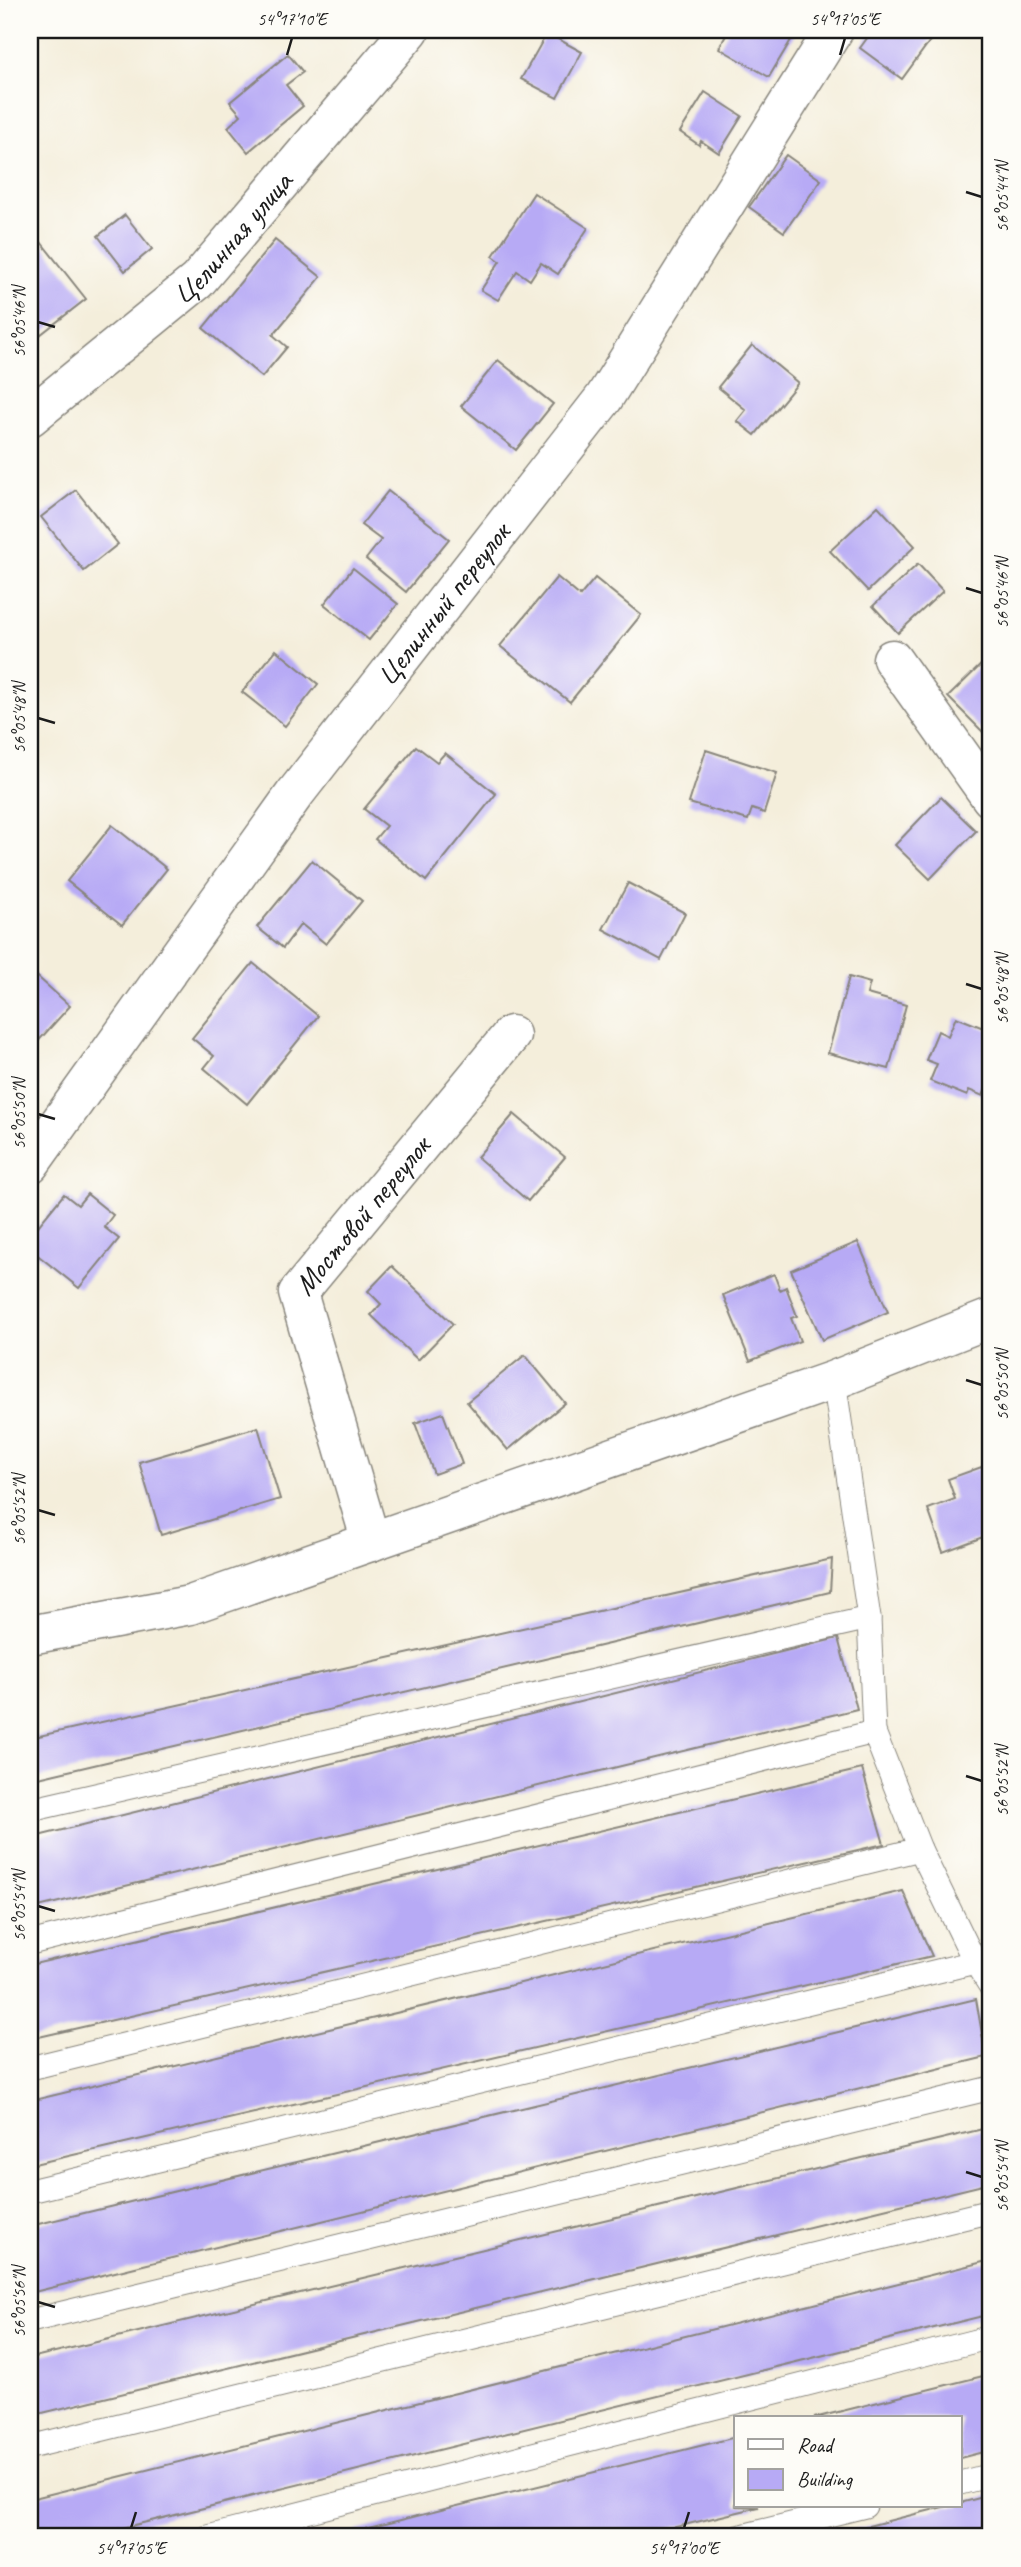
<svg xmlns="http://www.w3.org/2000/svg" width="1021" height="2567" font-family="Caveat,sans-serif">
  <style>
    .building { fill: #b7aaf5 }
    .lines { fill: none; stroke-linecap: round; stroke-linejoin: round }
    .lane-casing { stroke: #88857c; stroke-width: 25 }
    .street-casing { stroke: #88857c; stroke-width: 41 }
    .secondary-casing { stroke: #88857c; stroke-width: 41 }
    .lane { stroke: #fff; stroke-width: 23 }
    .street { stroke: #fff; stroke-width: 38 }
    .secondary { stroke: #fff; stroke-width: 38 }
    .ticks { fill: none; stroke: #1c1c1c; stroke-width: 2.5 }
    .labels { text-anchor: middle; dominant-baseline: central; stroke-width: 6; stroke-linejoin: round; paint-order: stroke }
    .street-label { font-size: 30px; fill: #1c1c1c; stroke: #fdfcf7 }
    .neatline { fill: none; stroke: #1c1c1c; stroke-width: 2.5 }
    .ticks-label { font-size: 18px; text-anchor: middle; fill: #1c1c1c }
  </style>
  <rect width="100%" height="100%" fill="#fdfcf7"/>
  <filter id="ink" filterUnits="userSpaceOnUse"><feTurbulence type="fractalNoise" baseFrequency=".0143" numOctaves="2"/><feDisplacementMap in="SourceGraphic" scale="14" xChannelSelector="R" yChannelSelector="G"/><feConvolveMatrix kernelMatrix="1 2 1 2 8 2 1 2 1" color-interpolation-filters="sRGB"/></filter>
  <filter id="wash" filterUnits="userSpaceOnUse"><feTurbulence type="fractalNoise" baseFrequency=".00686" numOctaves="4" result="noise"/><feDisplacementMap in="SourceGraphic" scale="28" xChannelSelector="R" yChannelSelector="G"/><feGaussianBlur stdDeviation="1.57" result="paint"/><feColorMatrix in="noise" values="0 0 0 0 0 0 0 0 0 0 0 0 0 0 0 0 0 1.4 0 .05"/><feComposite in="paint" operator="in"/></filter>
  <g filter="url(#wash)">
    <rect width="100%" height="100%" fill="#f4eedb"/>
    <g id="blocks">
      <g class="building">
        <polygon points="729,30 797,30 769,77 719,48"/>
        <polygon points="873,30 935,30 937,31 902,79 860,48"/>
        <polygon points="547,33 582,52 557,98 521,79"/>
        <polygon points="288,54 303,72 286,85 303,106 248,152 228,127 241,115 230,102"/>
        <polygon points="705,92 742,116 719,153 701,141 699,145 680,132"/>
        <polygon points="786,155 821,180 784,232 749,207"/>
        <polygon points="534,193 588,228 558,274 541,263 530,280 517,271 498,300 481,290 500,261 493,256"/>
        <polygon points="125,215 152,249 125,271 98,236"/>
        <polygon points="37,237 86,299 36,338 30,330 30,243"/>
        <polygon points="275,240 321,277 273,335 287,347 262,377 203,328"/>
        <polygon points="752,345 798,383 755,435 737,421 746,410 718,387"/>
        <polygon points="498,360 553,404 516,450 461,406"/>
        <polygon points="76,490 118,544 84,571 41,517"/>
        <polygon points="388,491 449,539 406,592 366,559 381,540 361,525"/>
        <polygon points="878,506 915,546 868,591 830,551"/>
        <polygon points="918,564 943,591 898,633 873,606"/>
        <polygon points="353,568 398,604 369,640 324,604"/>
        <polygon points="557,577 580,596 595,578 641,615 570,702 500,646"/>
        <polygon points="276,650 318,684 285,726 242,692"/>
        <polygon points="990,656 991,658 991,740 948,697"/>
        <polygon points="416,746 437,762 445,753 496,794 426,881 375,839 386,826 364,809"/>
        <polygon points="706,750 777,773 764,813 752,809 748,820 689,803"/>
        <polygon points="941,797 976,831 930,879 895,845"/>
        <polygon points="112,825 167,869 122,925 67,881"/>
        <polygon points="312,860 362,901 326,944 301,924 283,948 257,927"/>
        <polygon points="628,883 685,913 661,960 603,929"/>
        <polygon points="253,963 318,1016 247,1104 204,1068 214,1056 192,1038"/>
        <polygon points="30,970 70,1006 32,1048 30,1046"/>
        <polygon points="849,977 870,983 867,994 906,1005 889,1069 828,1053"/>
        <polygon points="956,1017 991,1031 991,1076 983,1096 969,1090 967,1096 930,1081 937,1064 926,1060 938,1031 948,1036"/>
        <polygon points="514,1114 565,1157 528,1201 477,1157"/>
        <polygon points="64,1194 78,1205 87,1194 113,1215 104,1227 119,1239 79,1288 30,1249 30,1236"/>
        <polygon points="858,1242 888,1312 822,1340 791,1270"/>
        <polygon points="392,1266 453,1324 418,1360 371,1315 381,1304 368,1291"/>
        <polygon points="774,1274 780,1290 786,1287 797,1316 791,1318 800,1341 750,1361 723,1295"/>
        <polygon points="525,1355 565,1403 508,1450 467,1402"/>
        <polygon points="443,1413 462,1464 434,1474 415,1423"/>
        <polygon points="258,1427 280,1499 161,1535 139,1462"/>
        <polygon points="990,1464 991,1534 943,1552 928,1509 955,1499 948,1479"/>
        <polygon points="832,1559 830,1592 30,1780 30,1738"/>
        <polygon points="838,1638 857,1709 30,1909 30,1838"/>
        <polygon points="862,1769 884,1844 30,2039 30,1965"/>
        <polygon points="903,1891 932,1956 30,2165 30,2101"/>
        <polygon points="976,1999 986,2057 30,2293 30,2226"/>
        <polygon points="991,2127 991,2183 30,2416 30,2358"/>
        <polygon points="991,2260 991,2314 86,2537 30,2537 30,2499"/>
        <polygon points="991,2374 991,2450 960,2458 960,2418 814,2418"/>
        <polygon points="736,2437 736,2506 759,2507 634,2537 332,2537"/>
        <polygon points="991,2495 991,2528 952,2537 825,2537 947,2506 960,2506 960,2503"/>
      </g>
    </g>
  </g>
  <g filter="url(#ink)">
    <use href="#blocks" fill-opacity="0" stroke="#88857c" stroke-width="2"/>
    <g class="lines">
      <g class="lane-casing">
        <g id="lane">
          <polyline points="834,1380 869,1618 874,1732 920,1849 975,1962 991,1987"/>
          <polyline points="30,1810 869,1618"/>
          <polyline points="30,1943 874,1732"/>
          <polyline points="30,2068 920,1849"/>
          <polyline points="30,2191 975,1962"/>
          <polyline points="30,2321 991,2088"/>
          <polyline points="30,2447 991,2211"/>
          <polyline points="960,2483 991,2475"/>
          <polyline points="208,2537 991,2337"/>
          <polyline points="738,2537 865,2506"/>
        </g>
      </g>
      <g class="street-casing">
        <g id="street">
          <path id="s1" d="M30 417 197 281 410 30"/>
          <polyline points="892,659 991,798"/>
          <path id="s2" d="M30 1164 294 795 604 398 834 30"/>
          <path id="s3" d="M371 1542 298 1293 511 1035"/>
        </g>
      </g>
      <g class="secondary-casing">
        <polyline id="secondary" points="30,1635 190,1605 834,1380 991,1318"/>
      </g>
      <use href="#lane" class="lane"/>
      <use href="#street" class="street"/>
      <use href="#secondary" class="secondary"/>
    </g>
  </g>
  <path class="ticks" d="M287 55 292 38M840 55 845 38M966 192 982 197M38 322 55 327M966 588 982 593M38 718 55 723M966 984 982 989M38 1114 55 1119M966 1380 982 1385M38 1510 55 1515M966 1776 982 1781M38 1906 55 1911M966 2172 982 2177M38 2302 55 2307M131 2528 136 2512M684 2528 689 2512"/>
  <g class="labels">
    <g class="street-label">
      <text stroke="none"><textPath href="#s1" startOffset="271">Целинная улица</textPath></text>
      <text stroke="none"><textPath href="#s2" startOffset="696">Целинный переулок</textPath></text>
      <text stroke="none"><textPath href="#s3" startOffset="360">Мостовой переулок</textPath></text>
    </g>
  </g>
  <rect width="1021" height="2567" fill="none" stroke="#fdfcf7" stroke-width="77"/>
  <rect x="734" y="2416" width="228" height="91" fill="#fdfcf7" stroke="#a3a29f" stroke-width="2"/>
  <rect x="748" y="2439" width="35" height="10" fill="#ffffff" stroke="#a3a29f" stroke-width="2"/>
  <text x="797" y="2452" font-size="21" fill="#1c1c1c">Road</text>
  <rect x="748" y="2469" width="35" height="21" fill="#b7aaf5" stroke="#a3a29f" stroke-width="2"/>
  <text x="797" y="2486" font-size="21" fill="#1c1c1c">Building</text>
  <rect x="38" y="38" width="944" height="2490" class="neatline"/>
  <g class="ticks-label">
    <text x="292" y="25">54°17'10"E</text>
    <text x="845" y="25">54°17'05"E</text>
    <text transform="translate(1002 197) rotate(-90)" y="6">56°05'44"N</text>
    <text transform="translate(19 322) rotate(-90)" y="6">56°05'46"N</text>
    <text transform="translate(1002 593) rotate(-90)" y="6">56°05'46"N</text>
    <text transform="translate(19 718) rotate(-90)" y="6">56°05'48"N</text>
    <text transform="translate(1002 989) rotate(-90)" y="6">56°05'48"N</text>
    <text transform="translate(19 1114) rotate(-90)" y="6">56°05'50"N</text>
    <text transform="translate(1002 1385) rotate(-90)" y="6">56°05'50"N</text>
    <text transform="translate(19 1510) rotate(-90)" y="6">56°05'52"N</text>
    <text transform="translate(1002 1781) rotate(-90)" y="6">56°05'52"N</text>
    <text transform="translate(19 1906) rotate(-90)" y="6">56°05'54"N</text>
    <text transform="translate(1002 2177) rotate(-90)" y="6">56°05'54"N</text>
    <text transform="translate(19 2302) rotate(-90)" y="6">56°05'56"N</text>
    <text x="131" y="2554">54°17'05"E</text>
    <text x="684" y="2554">54°17'00"E</text>
  </g>
</svg>
